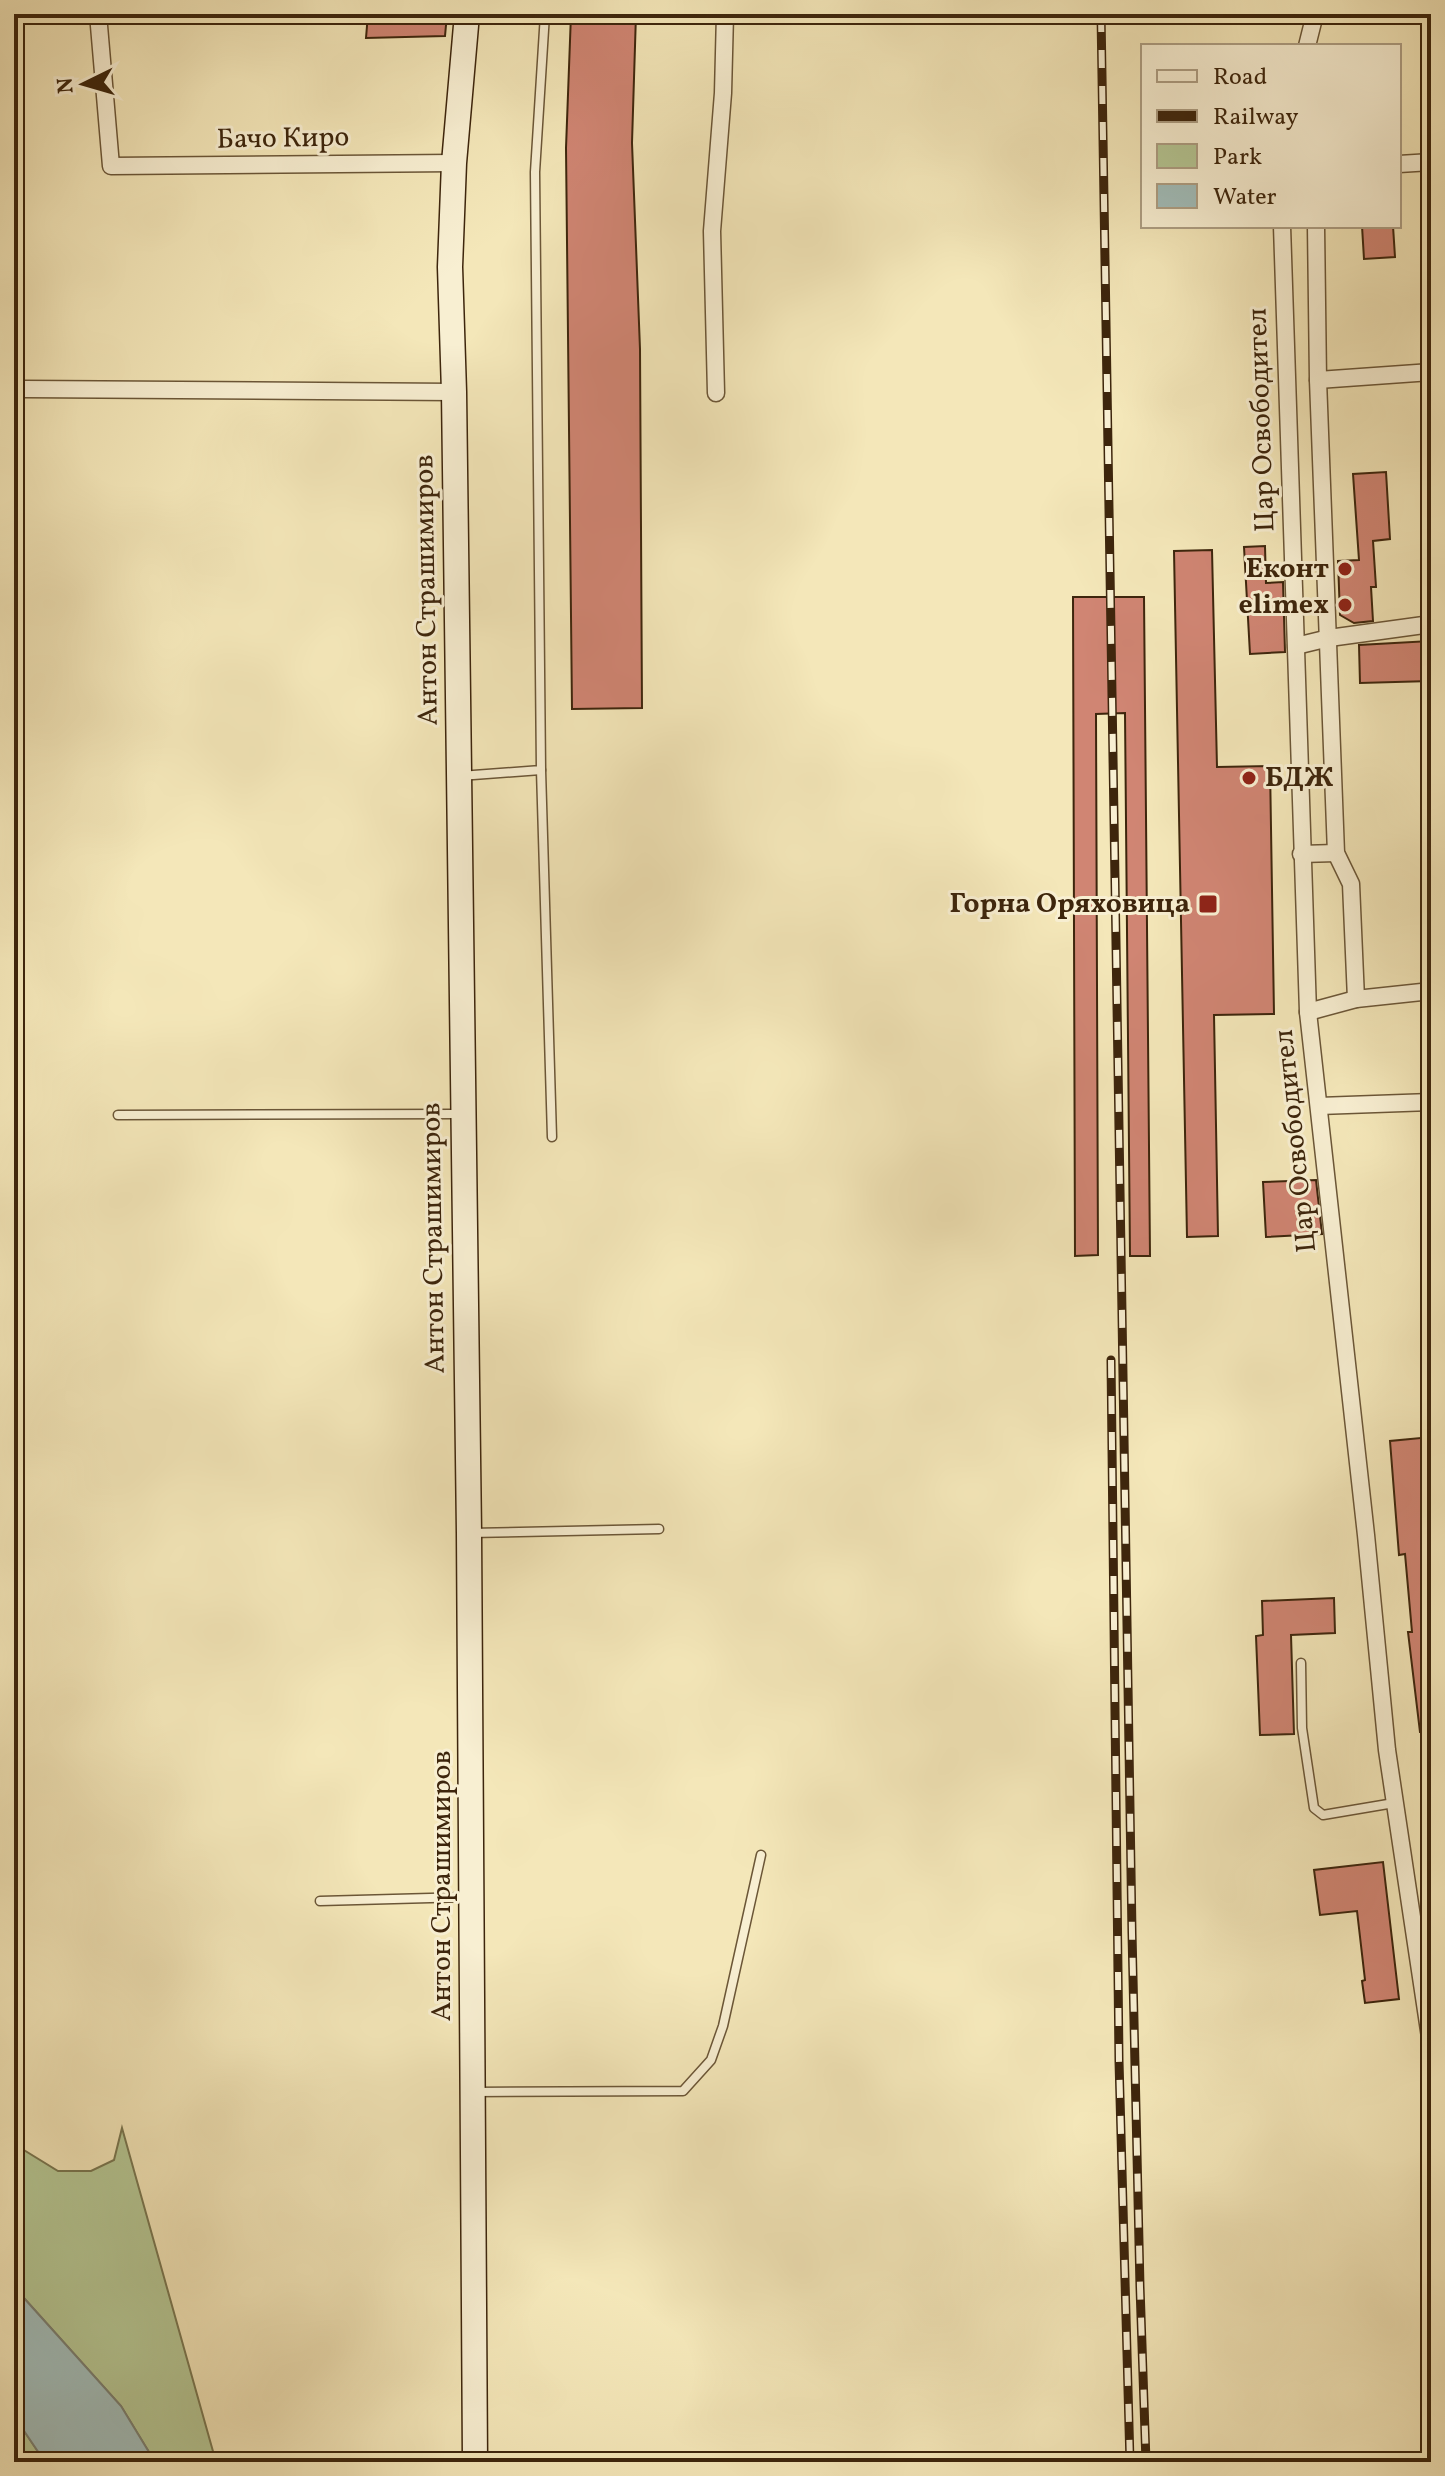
<svg xmlns="http://www.w3.org/2000/svg" width="1445" height="2476" font-family="Vollkorn,serif">
  <style>
    .green { fill: #b5c794; stroke: #797650; stroke-width: 2 }
    .water { fill: #a1bdba; stroke: #798074; stroke-width: 2 }
    .building { fill: #d08573; stroke: #3d250c; stroke-width: 2 }
    .lines { fill: none; stroke-linecap: round; stroke-linejoin: round }
    .lane-casing { stroke: #6b5637; stroke-width: 11 }
    .street-casing { stroke: #6b5637; stroke-width: 19 }
    .secondary-casing { stroke: #3d250c; stroke-width: 27 }
    .lane { stroke: #f8efd2; stroke-width: 8 }
    .street { stroke: #f8efd2; stroke-width: 16 }
    .secondary { stroke: #f8efd2; stroke-width: 24 }
    .rail-casing { stroke: #3d250c; stroke-width: 9 }
    .rail { stroke: #f8efd2; stroke-width: 6; stroke-dasharray: 18; stroke-linecap: butt }
    .poi-dot { fill: #8f2418; stroke: #f8efd2; stroke-width: 3 }
    .labels { text-anchor: middle; dominant-baseline: central; stroke-width: 6; stroke-linejoin: round; paint-order: stroke }
    .street-label { font-size: 28px; fill: #3d250c; stroke: #f8efd2 }
    .poi-label { font-size: 28px; font-weight: bold; fill: #3d250c; stroke: #f8efd2; text-anchor: end }
  </style>
  <rect width="100%" height="100%" fill="#f4e7b9"/>
  <filter id="stains"><feTurbulence type="fractalNoise" baseFrequency=".0025" numOctaves="4"/><feColorMatrix values="0 0 0 0 .2 0 0 0 0 .09 0 0 0 0 .02 0 0 0 .5 -.17"/></filter>
  <radialGradient id="worn" r=".72"><stop offset=".6" stop-color="#630" stop-opacity="0"/><stop offset="1" stop-color="#630" stop-opacity=".3"/></radialGradient>
  <g class="green">
    <polygon points="122,2128 216,2462 155,2462 121,2406 14,2287 14,2144 58,2171 91,2171 114,2160"/>
    <polygon points="14,2416 45,2462 14,2462"/>
  </g>
  <polygon class="water" points="14,2287 121,2406 155,2462 45,2462 14,2416"/>
  <g class="building">
    <polygon points="368,14 447,14 445,36 366,38"/>
    <polygon points="571,14 636,14 632,143 640,349 642,708 572,709 566,148"/>
    <polygon points="1362,226 1393,226 1395,257 1364,259"/>
    <polygon points="1386,472 1390,539 1373,541 1376,587 1371,587 1373,621 1354,623 1340,615 1338,561 1359,560 1353,474"/>
    <polygon points="1265,546 1266,583 1283,582 1285,652 1250,654 1244,547"/>
    <polygon points="1212,550 1217,767 1270,766 1274,1014 1214,1015 1218,1236 1187,1237 1174,551"/>
    <polygon points="1073,597 1144,597 1150,1256 1130,1256 1125,713 1096,714 1098,1255 1075,1256"/>
    <polygon points="1430,641 1431,681 1360,683 1359,645"/>
    <polygon points="1316,1180 1322,1234 1266,1237 1263,1182"/>
    <polygon points="1431,1437 1431,1732 1420,1732 1408,1632 1412,1632 1405,1554 1399,1555 1390,1441"/>
    <polygon points="1334,1598 1335,1633 1291,1635 1294,1734 1260,1735 1256,1636 1263,1635 1262,1601"/>
    <polygon points="1383,1862 1399,1999 1365,2003 1362,1981 1365,1980 1357,1911 1320,1915 1314,1870"/>
  </g>
  <g class="lines">
    <g class="lane-casing">
      <g id="lane">
        <polyline points="541,770 552,1137"/>
        <polyline points="460,776 541,770 535,172 545,14"/>
        <polyline points="118,1115 461,1114"/>
        <polyline points="470,1533 659,1529"/>
        <polyline points="1301,1663 1302,1728 1314,1808 1323,1815 1394,1803"/>
        <polyline points="320,1901 467,1897"/>
        <polyline points="473,2092 683,2091 711,2060 723,2026 761,1855"/>
      </g>
    </g>
    <g class="street-casing">
      <g id="street">
        <polyline points="98,14 111,166 454,163"/>
        <polyline points="1307,46 1315,14"/>
        <polyline points="1399,164 1431,162"/>
        <polyline points="1282,226 1308,1012 1366,1535 1387,1750 1431,2044"/>
        <polyline points="1316,226 1318,380 1336,853 1351,884 1356,999"/>
        <polyline points="1318,380 1431,372"/>
        <polyline points="24,389 454,392"/>
        <polyline points="716,393 712,231 723,93 725,14"/>
        <polyline points="1296,646 1329,638 1431,624"/>
        <polyline points="1301,854 1336,853"/>
        <polyline points="1308,1012 1356,999 1431,991"/>
        <polyline points="1319,1106 1431,1102"/>
      </g>
    </g>
    <g class="secondary-casing">
      <polyline id="secondary" points="467,14 454,163 450,267 454,392 469,1533 475,2462"/>
    </g>
    <use href="#lane" class="lane"/>
    <use href="#street" class="street"/>
    <use href="#secondary" class="secondary"/>
    <g class="rail-casing">
      <g id="rail">
        <polyline points="1101,14 1132,1933 1140,2287 1146,2462"/>
        <polyline points="1111,1360 1119,2061 1130,2462"/>
      </g>
    </g>
    <use href="#rail" class="rail"/>
  </g>
  <g class="poi-dot">
    <circle cx="1345" cy="569" r="8"/>
    <circle cx="1345" cy="605" r="8"/>
    <circle cx="1249" cy="778" r="8"/>
    <rect x="1198" y="894" width="20" height="20" rx="4"/>
  </g>
  <g class="labels">
    <g class="street-label">
      <text transform="translate(283 139) rotate(-1)">Бачо Киро</text>
      <text transform="translate(1262 420) rotate(-92)">Цар Освободител</text>
      <text transform="translate(427 590) rotate(-91)">Антон Страшимиров</text>
      <text transform="translate(1296 1141) rotate(-96)">Цар Освободител</text>
      <text transform="translate(434 1238) rotate(-91)">Антон Страшимиров</text>
      <text transform="translate(442 1886) rotate(-90)">Антон Страшимиров</text>
    </g>
    <g class="poi-label">
      <text x="1329" y="569">Еконт</text>
      <text x="1329" y="605">elimex</text>
      <text x="1265" y="778" text-anchor="start">БДЖ</text>
      <text x="1190" y="904">Горна Оряховица</text>
    </g>
  </g>
  <rect width="1445" height="2476" fill="none" stroke="#f4e7b9" stroke-width="48"/>
  <rect x="16" y="16" width="1413" height="2444" fill="none" stroke="#3d250c" stroke-width="4"/>
  <rect x="24" y="24" width="1397" height="2428" fill="none" stroke="#3d250c" stroke-width="2"/>
  <rect x="1141" y="44" width="260" height="184" fill="#f8efd2" stroke="#ad9e83" stroke-width="2"/>
  <rect x="1157" y="70" width="40" height="12" fill="#f8efd2" stroke="#ad9e83" stroke-width="2"/>
  <text x="1213" y="84" font-size="24" fill="#3d250c">Road</text>
  <rect x="1157" y="110" width="40" height="12" fill="#3d250c" stroke="#ad9e83" stroke-width="2"/>
  <text x="1213" y="124" font-size="24" fill="#3d250c">Railway</text>
  <rect x="1157" y="144" width="40" height="24" fill="#b5c794" stroke="#ad9e83" stroke-width="2"/>
  <text x="1213" y="164" font-size="24" fill="#3d250c">Park</text>
  <rect x="1157" y="184" width="40" height="24" fill="#a1bdba" stroke="#ad9e83" stroke-width="2"/>
  <text x="1213" y="204" font-size="24" fill="#3d250c">Water</text>
  <g transform="translate(84 84) rotate(265)" stroke="#f8efd2" stroke-width="6" paint-order="stroke">
  <path d="M0-6L14 30L0 20L-14 30Z" fill="#3d250c"/>
  <text y="-12" font-size="22" font-weight="bold" text-anchor="middle" fill="#3d250c">N</text>
  </g>
  <rect width="100%" height="100%" filter="url(#stains)"/>
  <rect width="100%" height="100%" fill="url(#worn)"/>
</svg>
